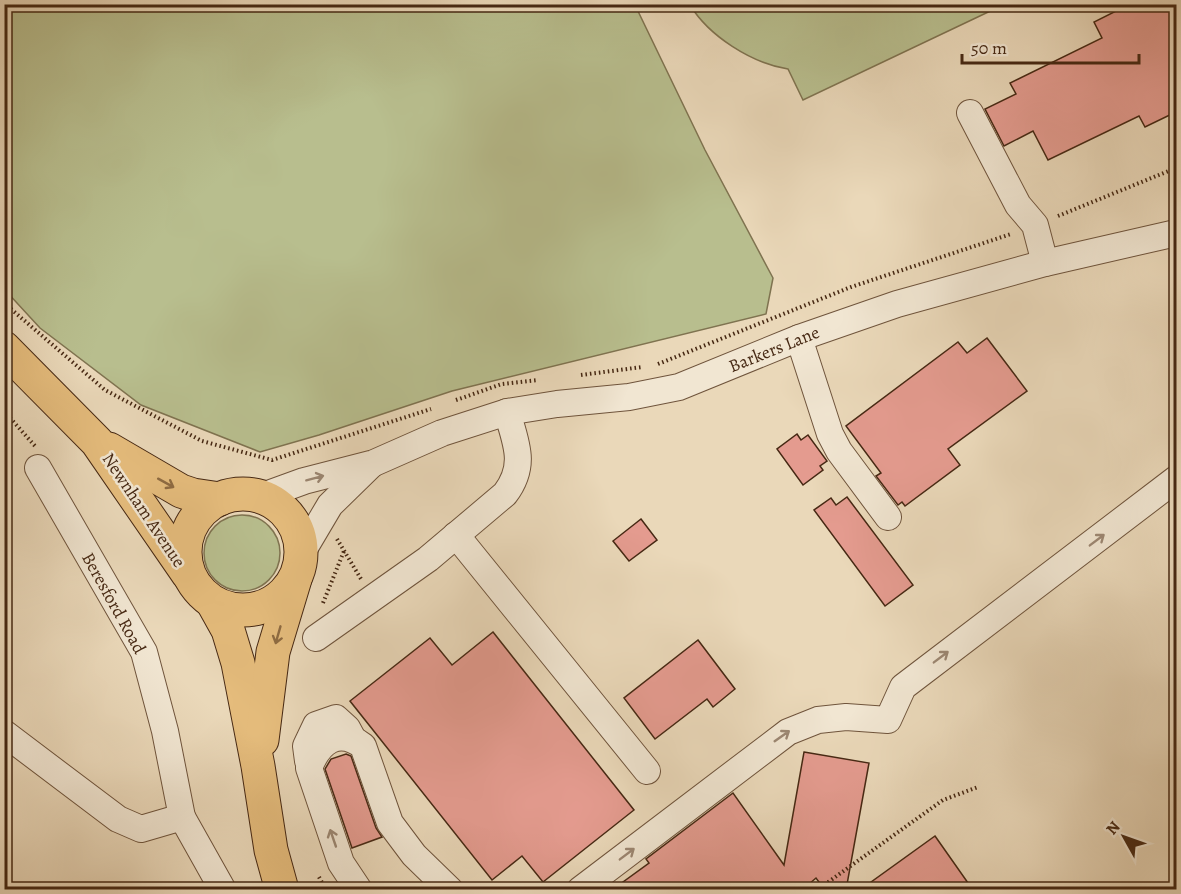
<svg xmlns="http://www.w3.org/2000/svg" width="1181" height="894" font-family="Alegreya,serif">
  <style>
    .green { fill: #b8be8e; stroke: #7f7350; stroke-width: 1.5 }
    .building { fill: #e49b8f; stroke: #462813; stroke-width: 1.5 }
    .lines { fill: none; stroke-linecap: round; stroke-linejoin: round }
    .minor-casing { stroke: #6f543c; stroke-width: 28 }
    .major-casing { stroke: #462813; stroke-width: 35 }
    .path { stroke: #462813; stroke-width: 4; stroke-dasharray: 1.5 3; stroke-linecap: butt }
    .minor { stroke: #f1e6d2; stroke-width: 26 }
    .major { stroke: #e5bc7c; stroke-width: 33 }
    .oneway { stroke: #9c8772 }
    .oneway2 { stroke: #8e6b42 }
    .labels { text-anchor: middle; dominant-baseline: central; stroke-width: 5; stroke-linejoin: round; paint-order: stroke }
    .street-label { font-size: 18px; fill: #462813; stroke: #f1e6d2 }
  </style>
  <rect width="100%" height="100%" fill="#ead8b9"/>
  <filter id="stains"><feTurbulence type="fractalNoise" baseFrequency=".00333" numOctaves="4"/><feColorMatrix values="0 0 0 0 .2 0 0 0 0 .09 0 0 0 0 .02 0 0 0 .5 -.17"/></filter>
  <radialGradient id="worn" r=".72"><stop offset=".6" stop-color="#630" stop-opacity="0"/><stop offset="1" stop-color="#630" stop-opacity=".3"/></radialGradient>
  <g class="green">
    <polygon points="5,4 635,5 705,150 773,278 766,314 452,391 319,435 260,452 141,405 40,328 5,290"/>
    <path d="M690 5H1003L803 100 788 69C751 63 709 36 690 5Z"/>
    <circle cx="242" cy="553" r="38"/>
  </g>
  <g class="building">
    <polygon points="1130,4 1176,4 1176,112 1145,127 1139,116 1048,160 1033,131 1004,146 985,109 1016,94 1010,83 1102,38 1094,22"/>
    <polygon points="987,338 1027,391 948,449 960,465 905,506 902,502 898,505 876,476 881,473 846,426 958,342 967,353"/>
    <polygon points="797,434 801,440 808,435 827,461 820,466 823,470 803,485 777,449"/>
    <polygon points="847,497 913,585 885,606 814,510 831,498 836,505"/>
    <polygon points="641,519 657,540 629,561 613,541"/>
    <polygon points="493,632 634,810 543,882 522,856 492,880 350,701 430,638 452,665"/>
    <polygon points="698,640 735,689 713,707 707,699 655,739 624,698"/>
    <polygon points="804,752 869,763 846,890 825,890 816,878 802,890 612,890 649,863 646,859 733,793 784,865"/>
    <polygon points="346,754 351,756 376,828 382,837 352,848 325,769 331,759"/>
    <polygon points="935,836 973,890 860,890"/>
  </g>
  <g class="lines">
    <g class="minor-casing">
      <g id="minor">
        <polyline points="970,113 1018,205 1035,225 1045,263"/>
        <polyline points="799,338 830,434 839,451 888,517"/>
        <polyline points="260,497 304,481 374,463 442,433 507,412 557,404 629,397 679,387 799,338 897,304 1045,263 1176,233"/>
        <polyline points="456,535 647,771"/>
        <polyline points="301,554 330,505 371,465"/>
        <path d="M316 638 428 559 505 494C527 465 516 443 507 412"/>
        <polyline points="4,733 118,819 141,829 182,817 165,731 144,652 38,468"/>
        <polyline points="308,761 306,746 316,725 336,718 347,728 353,739"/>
        <polyline points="182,817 223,890"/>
        <path d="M359 890 341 863 309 768C319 742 338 727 363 746L390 823 414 855 450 890"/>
        <polyline points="580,890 788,732 818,720 846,717 888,720 903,687 1176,479"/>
      </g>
    </g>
    <g class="major-casing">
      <g id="major">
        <polyline points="4,348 97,442 188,574"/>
        <polyline points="109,449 181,491 193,495 220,499"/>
        <circle cx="243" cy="552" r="58"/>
        <polyline points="213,603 228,630 238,663 258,766 271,850 282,890"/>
        <polyline points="262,740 273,652 295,579"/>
      </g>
    </g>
    <g class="path">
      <polyline points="1058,216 1176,168"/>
      <polyline points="4,303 105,390 202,441 272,460 431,409"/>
      <polyline points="658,364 851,287 1011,234"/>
      <polyline points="581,375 642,367"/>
      <polyline points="456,400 502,384 538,380"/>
      <polyline points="4,411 35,446"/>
      <polyline points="337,539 361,579"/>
      <polyline points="323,603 344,551"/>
      <polyline points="319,877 326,890"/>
      <polyline points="817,890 943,800 978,787"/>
    </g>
    <use href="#minor" class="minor"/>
    <use href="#major" class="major"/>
  </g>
  <defs><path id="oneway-shaft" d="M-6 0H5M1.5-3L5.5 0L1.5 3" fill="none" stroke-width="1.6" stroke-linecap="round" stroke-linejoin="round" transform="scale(1.5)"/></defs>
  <g class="oneway">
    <use href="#oneway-shaft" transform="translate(315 478) rotate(-15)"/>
    <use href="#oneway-shaft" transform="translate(1097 540) rotate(-37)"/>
    <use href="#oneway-shaft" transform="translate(941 657) rotate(-37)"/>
    <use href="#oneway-shaft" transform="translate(782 736) rotate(-35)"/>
    <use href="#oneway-shaft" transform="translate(333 838) rotate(-109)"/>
    <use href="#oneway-shaft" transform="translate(627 854) rotate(-37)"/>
  </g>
  <g class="oneway2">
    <use href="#oneway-shaft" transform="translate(166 483) rotate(29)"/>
    <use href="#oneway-shaft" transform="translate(278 635) rotate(106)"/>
  </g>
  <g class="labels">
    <g class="street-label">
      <text transform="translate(774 349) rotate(-22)">Barkers Lane</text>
      <text transform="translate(144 510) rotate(56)">Newnham Avenue</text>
      <text transform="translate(114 603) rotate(61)">Beresford Road</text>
    </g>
  </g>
  <rect width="1181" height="894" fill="none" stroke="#ead8b9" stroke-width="24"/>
  <rect x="6" y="6" width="1169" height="882" fill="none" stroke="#462813" stroke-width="3"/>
  <rect x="12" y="12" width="1157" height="870" fill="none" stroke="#462813" stroke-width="1.5"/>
  <g transform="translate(1124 837) rotate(310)" stroke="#f1e6d2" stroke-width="4.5" paint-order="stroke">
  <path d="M0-4.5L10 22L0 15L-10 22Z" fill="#462813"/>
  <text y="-9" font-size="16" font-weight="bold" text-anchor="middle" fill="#462813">N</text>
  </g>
  <path d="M962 54v9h177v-9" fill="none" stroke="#462813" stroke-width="3"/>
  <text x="971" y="54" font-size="18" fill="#462813" stroke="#f1e6d2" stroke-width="4.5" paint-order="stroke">50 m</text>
  <rect width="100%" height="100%" filter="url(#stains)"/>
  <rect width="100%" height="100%" fill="url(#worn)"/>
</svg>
